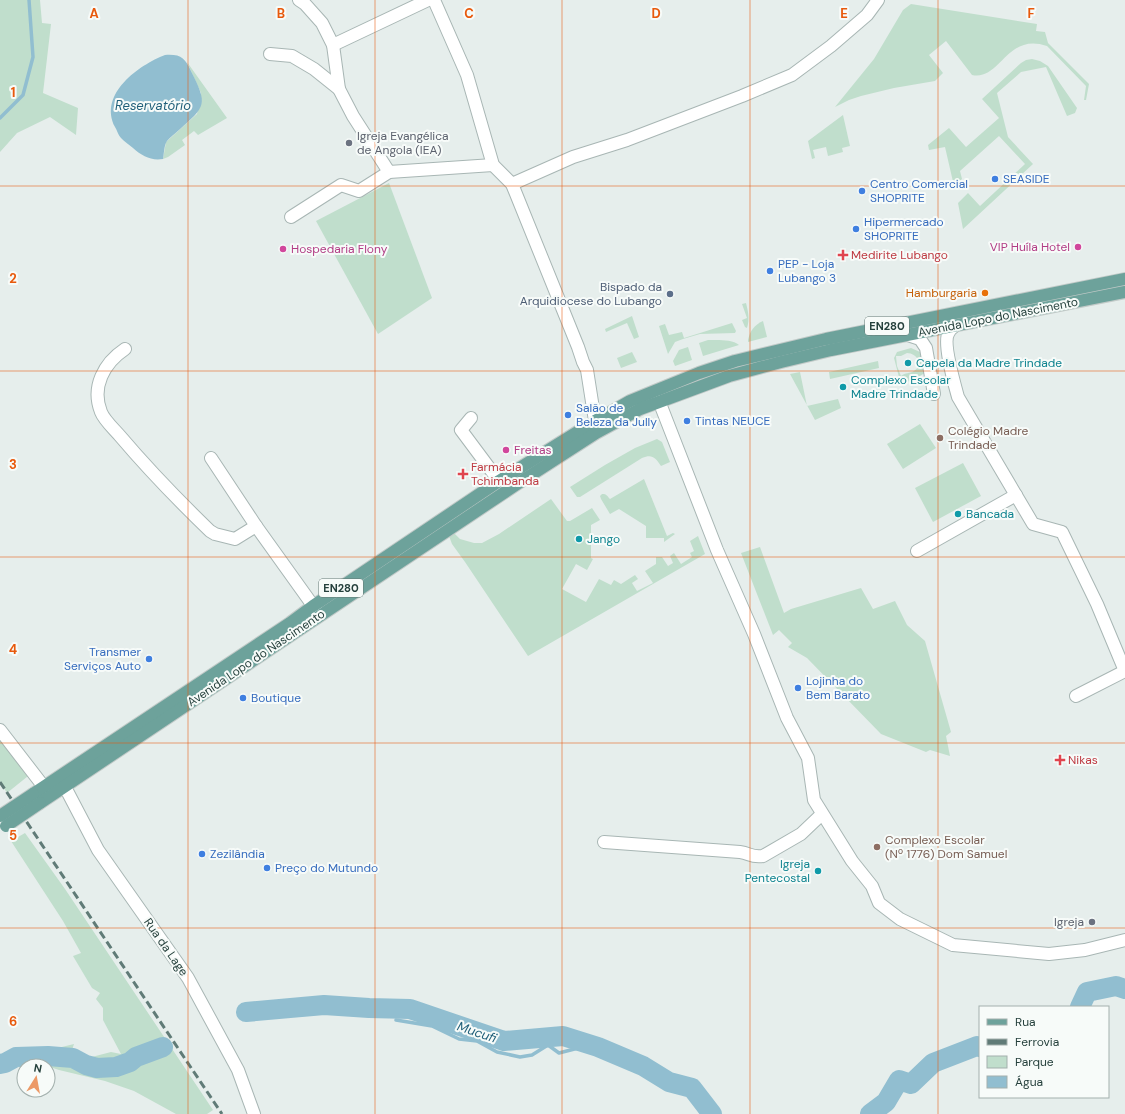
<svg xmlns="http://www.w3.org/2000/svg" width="1125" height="1114" font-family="'DM Sans',sans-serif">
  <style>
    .green { fill: #c0decc; fill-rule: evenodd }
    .water { fill: #91bed0 }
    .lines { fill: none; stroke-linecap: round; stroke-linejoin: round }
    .stream { stroke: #91bed0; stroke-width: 3.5 }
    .river { stroke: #91bed0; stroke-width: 20 }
    .minor-casing { stroke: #a8b6b4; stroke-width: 14 }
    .major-casing { stroke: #c2cac8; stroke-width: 14 }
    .minor { stroke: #fff; stroke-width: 12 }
    .major { stroke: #6da29b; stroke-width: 12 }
    .rail { stroke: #607b77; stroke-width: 3; stroke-dasharray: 8 4; stroke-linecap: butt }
    .major-bridge-casing { stroke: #c2cac8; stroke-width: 14; stroke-linecap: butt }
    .major-bridge { stroke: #6da29b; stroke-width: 12 }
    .grid { fill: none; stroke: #e8590c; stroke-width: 1; stroke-opacity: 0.55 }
    .worship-dot { fill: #6b7280; stroke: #f7fbf9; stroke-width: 1.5 }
    .shop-dot { fill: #3f7fe0; stroke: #f7fbf9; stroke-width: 1.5 }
    .hotel-dot { fill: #d1479c; stroke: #f7fbf9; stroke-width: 1.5 }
    .health-dot { fill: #e0444e; stroke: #f7fbf9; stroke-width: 1.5 }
    .food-dot { fill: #e8710a; stroke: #f7fbf9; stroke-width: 1.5 }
    .service-dot { fill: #5c6f8a; stroke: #f7fbf9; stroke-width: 1.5 }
    .culture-dot { fill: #0f9aa8; stroke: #f7fbf9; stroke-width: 1.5 }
    .education-dot { fill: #8d6e63; stroke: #f7fbf9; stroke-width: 1.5 }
    .labels { text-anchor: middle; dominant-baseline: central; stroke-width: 4; stroke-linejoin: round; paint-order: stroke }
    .shield { fill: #f7fbf9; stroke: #647875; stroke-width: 1 }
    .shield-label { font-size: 11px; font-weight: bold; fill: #25403c }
    .worship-label { font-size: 12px; fill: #5b616d; stroke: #f7fbf9; text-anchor: start }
    .shop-label { font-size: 12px; fill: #366cbe; stroke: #f7fbf9; text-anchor: start }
    .hotel-label { font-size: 12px; fill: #b23c85; stroke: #f7fbf9; text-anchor: start }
    .health-label { font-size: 12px; fill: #be3a42; stroke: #f7fbf9; text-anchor: start }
    .service-label { font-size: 12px; fill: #4e5e75; stroke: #f7fbf9; text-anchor: end }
    .food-label { font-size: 12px; fill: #c56008; stroke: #f7fbf9; text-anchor: end }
    .street-label { font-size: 12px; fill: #25403c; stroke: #f7fbf9 }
    .culture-label { font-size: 12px; fill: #0d838f; stroke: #f7fbf9; text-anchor: start }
    .education-label { font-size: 12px; fill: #785e54; stroke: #f7fbf9; text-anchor: start }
    .water-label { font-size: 13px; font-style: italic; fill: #21607a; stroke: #f7fbf9 }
    .grid-label { font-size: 13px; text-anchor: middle; font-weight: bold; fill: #e8590c; stroke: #f7fbf9; stroke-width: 4; stroke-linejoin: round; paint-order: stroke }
  </style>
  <rect width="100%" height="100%" fill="#e6eeec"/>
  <g class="green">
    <polygon points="0,0 40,0 42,23 51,24 43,93 78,108 76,135 50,117 17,133 0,152"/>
    <path d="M911 4 1037 24 1036 31 1045 32 1048 43 1089 84 1086 100H1084L1086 86 1047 46C1006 32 1001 81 972 75L946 41 929 55 943 73 935 81 894 88 861 96 849 100 835 107 874 59 903 10Z"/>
    <polygon points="1032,59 1040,61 1048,66 1077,108 1075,113 1067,116 1046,67 1021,72 997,93 1008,137 1033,164 963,229 958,203 968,193 980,206 1025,164 999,136 960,171 962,179 954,186 945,147 929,150 928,145 949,128 966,147 999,118 982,99 1021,63 1026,60"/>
    <polygon points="187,62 227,118 198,135 194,131 182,140 185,145 168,157 163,159 166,142 197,114 201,93"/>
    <polygon points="843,115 850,146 842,148 843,152 828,156 826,147 813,150 815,158 812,159 808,141"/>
    <polygon points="389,183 432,298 378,334 316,221"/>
    <path d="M746 303C748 311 750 319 747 328L745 327 742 320 747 318 742 304Z"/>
    <polygon points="632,316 639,337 634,339 627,323 606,332 605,329"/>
    <path d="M763 321 767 337 748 342V340C750 331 754 325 763 321Z"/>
    <polygon points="732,323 736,331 735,333 700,334 683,339 675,342 668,354 659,326 665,324 669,335 682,332 684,338"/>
    <path d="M708 340C718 340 732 339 739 345L703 356 699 343Z"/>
    <polygon points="688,347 692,360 675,366 673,361 679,350"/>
    <path d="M911 348 920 352 925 373 909 382 906 378 900 381 894 358 897 352ZM907 353C917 353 924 365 914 371 909 374 906 372 901 376L897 366 896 356H901Z"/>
    <polygon points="632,352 637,362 621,368 617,358"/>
    <polygon points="878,361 879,368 830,379 829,372"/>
    <polygon points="800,372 807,406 838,399 841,408 815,420 790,374"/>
    <polygon points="920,424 936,448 903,469 887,444"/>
    <path d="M657 439 662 442 670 462 661 466C655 457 652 454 642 458L580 497H577L570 487 605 465 635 448Z"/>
    <polygon points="963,463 981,496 933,522 915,488"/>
    <path d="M644 479 667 536 673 533 675 534 664 542V538H646V526L619 509 610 514 601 499 600 496 602 494C607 494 607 496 610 499Z"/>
    <polygon points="551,499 567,521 570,521 592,508 600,520 591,525 591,558 593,559 587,570 576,564 562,589 586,602 599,579 611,585 614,580 621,584 635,575 638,579 632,583 637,591 653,583 645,571 656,564 656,557 662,557 668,566 673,563 670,556 674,553 681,564 692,557 690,553 694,551 690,541 698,536 705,554 528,656 465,562 452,544 449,536 454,533 460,539 474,543 482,543 499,534"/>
    <polygon points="760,547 784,613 791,609 861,588 873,609 895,601 907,625 925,641 951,732 946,736 950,756 930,750 926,752 881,734 807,658 788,647 792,643 779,630 773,635 741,553"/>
    <polygon points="0,730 33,772 7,793 0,782"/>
    <polygon points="25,833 65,889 213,1110 207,1114 176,1114 134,1091 105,1081 59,1070 38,1063 23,1063 5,1067 0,1072 0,1058 19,1049 25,1056 74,1044 70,1056 84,1059 111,1052 121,1054 103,1020 103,1008 96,999 100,993 92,988 73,956 81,953 63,921 11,841"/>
  </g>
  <path class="water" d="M165 55C181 54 185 58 191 71 208 105 206 106 179 130 175 134 170 137 167 141 164 145 164 154 163 159 151 161 142 156 133 148 129 145 124 141 121 138 118 135 117 130 115 127 98 94 139 65 165 55Z"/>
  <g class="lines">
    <g class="stream">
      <polyline points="0,118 23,95 33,57 29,0"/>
      <polyline points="396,1020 432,1026 459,1039 477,1041 497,1052 520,1057 532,1055 548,1045 559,1053 590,1045"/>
    </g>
    <g class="river">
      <polyline points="1080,1007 1087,992 1116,986 1125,989"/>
      <polyline points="246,1012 324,1005 369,1008 410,1009 504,1041 563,1036 598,1047 643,1066 669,1082 692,1088 712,1114"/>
      <polyline points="0,1064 5,1063 16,1057 48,1056 73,1058 86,1065 97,1068 116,1067 130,1062 136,1057 163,1047"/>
      <polyline points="870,1114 886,1102 899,1080 911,1084 933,1063 977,1046 980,1047"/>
    </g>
    <g class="minor-casing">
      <g id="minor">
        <polyline points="299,0 305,4 322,23 333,45 339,89 353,116 389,172"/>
        <polyline points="434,0 467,75 493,165 512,184 578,347 583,362 587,370 595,421"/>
        <polyline points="333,45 428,0"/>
        <polyline points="270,54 292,56 314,69 339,89"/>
        <polyline points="512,184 573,157 627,140 742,96 792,75 831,46 867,15 878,0"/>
        <polyline points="291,217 341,185 359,191 389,172 493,165"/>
        <path d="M956 325C954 327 950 329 949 332 942 341 955 386 958 397L1033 524 1062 532 1097 604 1125 671"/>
        <polyline points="908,335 920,339 926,348 934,394"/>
        <path d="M125 349C104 363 91 387 101 412 104 420 114 429 120 436 148 469 179 501 210 531L215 534 235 539 256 526"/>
        <polyline points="659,401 717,550 754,634 787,718 808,758 814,800 852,861 872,886 879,903 900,919 953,945 1049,954 1085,950 1125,940"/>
        <polyline points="471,418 461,430 499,481"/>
        <polyline points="211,458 256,526 319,614"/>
        <polyline points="917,551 1016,495"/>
        <polyline points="1076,696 1125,671"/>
        <polyline points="0,730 44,787"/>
        <polyline points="65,787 98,850 188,978 238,1070 254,1114"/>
        <path d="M604 842 740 852C750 853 751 858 763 856L801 834 822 814"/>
      </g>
    </g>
    <g class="major-casing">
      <g id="major">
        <polyline points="33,794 290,623 313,606 499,481 595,421 630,401 699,373 735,361 826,339 1125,279"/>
        <polyline points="40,803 517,484 596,433 640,409 729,376 781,362 831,350 1125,292"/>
      </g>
    </g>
    <use href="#minor" class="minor"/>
    <use href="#major" class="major"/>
    <polyline class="rail" points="0,782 222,1114"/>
    <g class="major-bridge-casing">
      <g id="major-bridge">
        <polyline points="0,816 33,794"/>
        <polyline points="6,826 40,803"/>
      </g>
    </g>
    <use href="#major-bridge" class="major-bridge"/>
  </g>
  <path class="grid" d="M188 0V1114M375 0V1114M562 0V1114M750 0V1114M938 0V1114M0 186H1125M0 371H1125M0 557H1125M0 743H1125M0 928H1125"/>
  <g class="worship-dot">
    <circle cx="349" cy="143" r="4"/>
    <circle cx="1092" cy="922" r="4"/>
  </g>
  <g class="shop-dot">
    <circle cx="995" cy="179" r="4"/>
    <circle cx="862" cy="191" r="4"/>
    <circle cx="856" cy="229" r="4"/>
    <circle cx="770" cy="271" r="4"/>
    <circle cx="568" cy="415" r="4"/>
    <circle cx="687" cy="421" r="4"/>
    <circle cx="149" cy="659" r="4"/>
    <circle cx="798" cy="688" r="4"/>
    <circle cx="243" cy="698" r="4"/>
    <circle cx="202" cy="854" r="4"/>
    <circle cx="267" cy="868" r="4"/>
  </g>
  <g class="hotel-dot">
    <circle cx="1078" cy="247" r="4"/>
    <circle cx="283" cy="249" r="4"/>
    <circle cx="506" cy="450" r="4"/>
  </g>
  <g class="health-dot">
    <path d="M841 249h4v4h4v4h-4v4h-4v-4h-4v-4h4z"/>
    <path d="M461 468h4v4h4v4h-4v4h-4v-4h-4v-4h4z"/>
    <path d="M1058 754h4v4h4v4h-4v4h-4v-4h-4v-4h4z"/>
  </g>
  <circle class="food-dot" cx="985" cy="293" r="4"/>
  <circle class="service-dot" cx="670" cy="294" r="4"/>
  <g class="culture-dot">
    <circle cx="908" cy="363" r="4"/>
    <circle cx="843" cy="387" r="4"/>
    <circle cx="958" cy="514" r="4"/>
    <circle cx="579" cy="539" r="4"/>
    <circle cx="818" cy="871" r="4"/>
  </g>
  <g class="education-dot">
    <circle cx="940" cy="438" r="4"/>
    <circle cx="877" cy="847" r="4"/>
  </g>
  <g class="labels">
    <g class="shield">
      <rect x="865" y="317" width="44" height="18" rx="3"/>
      <rect x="319" y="579" width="44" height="18" rx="3"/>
    </g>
    <g class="shield-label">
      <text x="887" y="326">EN280</text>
      <text x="341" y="588">EN280</text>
    </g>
    <g class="worship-label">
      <text x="357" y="136">Igreja Evangélica<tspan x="357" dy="14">de Angola (IEA)</tspan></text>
      <text x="1084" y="922" text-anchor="end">Igreja</text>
    </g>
    <g class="shop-label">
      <text x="1003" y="179">SEASIDE</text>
      <text x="870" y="184">Centro Comercial<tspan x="870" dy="14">SHOPRITE</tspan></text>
      <text x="864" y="222">Hipermercado<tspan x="864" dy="14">SHOPRITE</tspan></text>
      <text x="778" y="264">PEP - Loja<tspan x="778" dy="14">Lubango 3</tspan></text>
      <text x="576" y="408">Salão de<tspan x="576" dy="14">Beleza da Jully</tspan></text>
      <text x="695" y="421">Tintas NEUCE</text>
      <text x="141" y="652" text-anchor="end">Transmer<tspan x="141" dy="14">Serviços Auto</tspan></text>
      <text x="806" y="681">Lojinha do<tspan x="806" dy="14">Bem Barato</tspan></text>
      <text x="251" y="698">Boutique</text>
      <text x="210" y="854">Zezilândia</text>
      <text x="275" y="868">Preço do Mutundo</text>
    </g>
    <g class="hotel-label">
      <text x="1070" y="247" text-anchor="end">VIP Huíla Hotel</text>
      <text x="291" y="249">Hospedaria Flony</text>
      <text x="514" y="450">Freitas</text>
    </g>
    <g class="health-label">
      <text x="851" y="255">Medirite Lubango</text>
      <text x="471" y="467">Farmácia<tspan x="471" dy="14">Tchimbanda</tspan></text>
      <text x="1068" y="760">Nikas</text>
    </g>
    <g class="service-label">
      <text x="662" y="287">Bispado da<tspan x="662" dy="14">Arquidiocese do Lubango</tspan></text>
    </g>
    <g class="food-label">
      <text x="977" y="293">Hamburgaria</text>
    </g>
    <g class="street-label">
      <text transform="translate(998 317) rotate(-11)">Avenida Lopo do Nascimento</text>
      <text transform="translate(256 658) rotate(-34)">Avenida Lopo do Nascimento</text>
      <text transform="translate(166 947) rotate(55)">Rua da Lage</text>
    </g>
    <g class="culture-label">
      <text x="916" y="363">Capela da Madre Trindade</text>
      <text x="851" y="380">Complexo Escolar<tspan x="851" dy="14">Madre Trindade</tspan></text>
      <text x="966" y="514">Bancada</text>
      <text x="587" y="539">Jango</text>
      <text x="810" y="864" text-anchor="end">Igreja<tspan x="810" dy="14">Pentecostal</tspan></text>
    </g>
    <g class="education-label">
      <text x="948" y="431">Colégio Madre<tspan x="948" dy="14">Trindade</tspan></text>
      <text x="885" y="840">Complexo Escolar<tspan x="885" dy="14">(Nº 1776) Dom Samuel</tspan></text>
    </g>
    <g class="water-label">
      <text x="153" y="105">Reservatório</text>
      <text transform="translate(477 1032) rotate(19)">Mucufi</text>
    </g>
  </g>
  <g class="grid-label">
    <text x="94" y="18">A</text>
    <text x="281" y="18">B</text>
    <text x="469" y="18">C</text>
    <text x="656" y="18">D</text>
    <text x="844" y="18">E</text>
    <text x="1031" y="18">F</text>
    <text x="13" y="97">1</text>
    <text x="13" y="283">2</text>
    <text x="13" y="469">3</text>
    <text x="13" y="654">4</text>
    <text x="13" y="840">5</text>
    <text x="13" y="1026">6</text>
  </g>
  <rect x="979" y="1006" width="130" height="92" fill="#f7fbf9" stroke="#a3b0ad"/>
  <rect x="987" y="1019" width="20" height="6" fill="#6da29b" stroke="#a3b0ad"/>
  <text x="1015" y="1026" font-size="12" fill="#25403c">Rua</text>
  <rect x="987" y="1039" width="20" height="6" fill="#607b77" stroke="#a3b0ad"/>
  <text x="1015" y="1046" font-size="12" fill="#25403c">Ferrovia</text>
  <rect x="987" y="1056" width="20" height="12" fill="#c0decc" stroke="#a3b0ad"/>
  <text x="1015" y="1066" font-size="12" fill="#25403c">Parque</text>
  <rect x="987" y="1076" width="20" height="12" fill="#91bed0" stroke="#a3b0ad"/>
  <text x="1015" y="1086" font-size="12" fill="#25403c">Água</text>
  <g transform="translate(36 1078) rotate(11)"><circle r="19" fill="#f7fbf9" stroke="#a3b0ad"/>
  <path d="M0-3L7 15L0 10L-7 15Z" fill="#ec9966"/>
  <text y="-6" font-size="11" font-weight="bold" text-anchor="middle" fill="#25403c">N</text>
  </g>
</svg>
